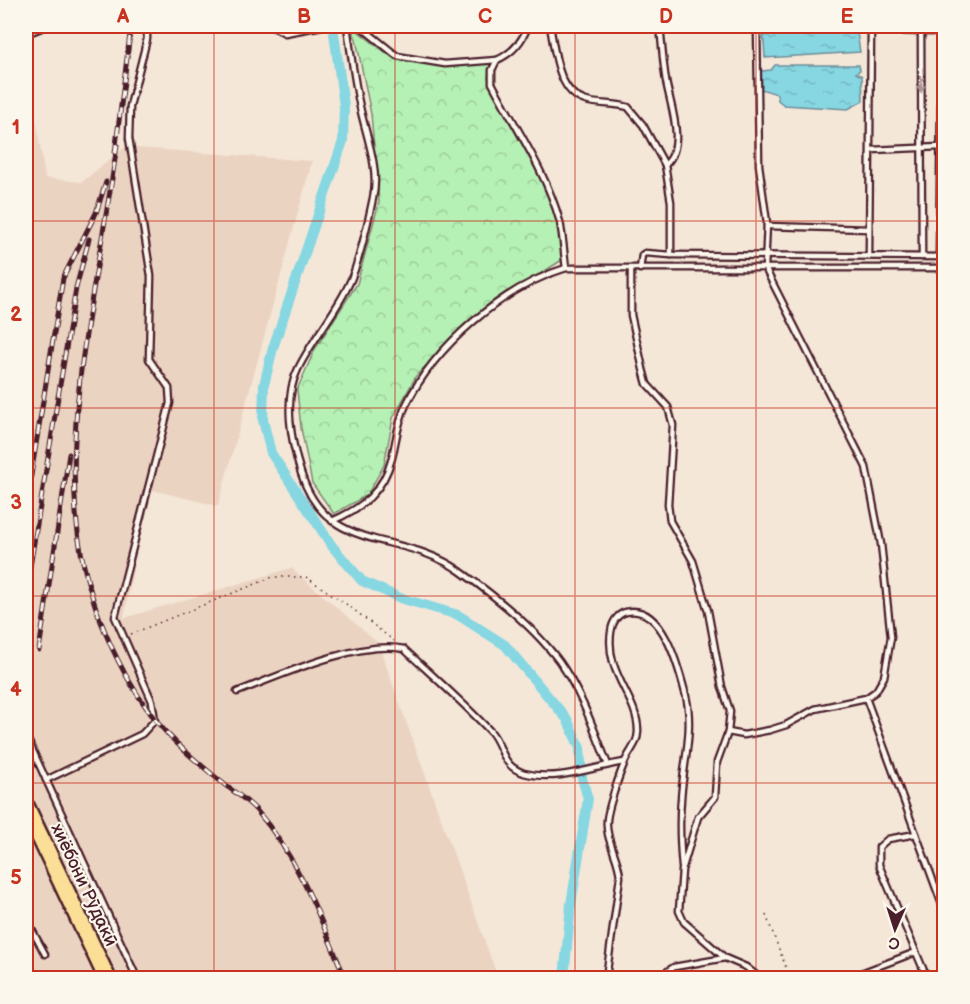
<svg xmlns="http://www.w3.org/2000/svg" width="970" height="1004" font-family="'Balsamiq Sans',sans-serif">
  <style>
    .built { fill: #ebd3c1 }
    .forest { fill: url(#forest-crowns); stroke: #808870; stroke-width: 1.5 }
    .water { fill: url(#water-ripples); stroke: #6e8d99; stroke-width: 1.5 }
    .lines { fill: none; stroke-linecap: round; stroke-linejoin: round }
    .canal { stroke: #86d7e2; stroke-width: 10 }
    .service-casing { stroke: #4a1f2b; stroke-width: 9 }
    .trunk-casing { stroke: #4a1f2b; stroke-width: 21 }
    .path { stroke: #4a1f2b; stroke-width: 1.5; stroke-dasharray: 1.5 4.5; stroke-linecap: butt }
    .service { stroke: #fbf7ec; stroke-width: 4.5 }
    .trunk { stroke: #fbdf96; stroke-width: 16 }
    .rail-casing { stroke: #4a1f2b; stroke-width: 5 }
    .rail { stroke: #fbf7ec; stroke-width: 3; stroke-dasharray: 9; stroke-linecap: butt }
    .oneway { fill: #ab9695 }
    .grid { fill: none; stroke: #c8321e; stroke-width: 1.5; stroke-opacity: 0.55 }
    .labels { text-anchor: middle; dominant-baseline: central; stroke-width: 4.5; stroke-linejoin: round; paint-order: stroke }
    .street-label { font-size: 18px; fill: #4a1f2b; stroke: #fbf7ec }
    .neatline { fill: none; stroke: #c8321e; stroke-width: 2 }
    .grid-label { font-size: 20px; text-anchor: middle; font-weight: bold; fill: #c8321e }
  </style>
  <defs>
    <pattern id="forest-crowns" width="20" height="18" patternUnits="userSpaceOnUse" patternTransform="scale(1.5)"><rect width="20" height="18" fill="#b5f0b4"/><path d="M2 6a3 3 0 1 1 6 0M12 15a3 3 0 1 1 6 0" fill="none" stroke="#9dcd9b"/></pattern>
    <pattern id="water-ripples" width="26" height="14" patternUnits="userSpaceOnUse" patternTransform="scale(1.5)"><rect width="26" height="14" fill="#86d7e2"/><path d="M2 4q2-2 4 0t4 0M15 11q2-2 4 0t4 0" fill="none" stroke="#75b8c2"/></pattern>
  </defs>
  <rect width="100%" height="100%" fill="#f4e7d8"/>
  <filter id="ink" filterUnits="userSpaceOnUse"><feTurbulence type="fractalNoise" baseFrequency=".0167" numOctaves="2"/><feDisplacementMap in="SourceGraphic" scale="12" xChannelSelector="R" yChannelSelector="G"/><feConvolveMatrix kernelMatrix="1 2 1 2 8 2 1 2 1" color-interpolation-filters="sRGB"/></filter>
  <g filter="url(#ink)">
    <polygon class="built" points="26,51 45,178 82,182 125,147 312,161 218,506 148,489 124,618 291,568 378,643 498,978 26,978"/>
    <polygon class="forest" points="351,26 393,58 446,67 491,62 488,77 491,87 521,137 544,183 558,224 562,260 474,316 416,376 393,418 384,465 367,495 334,514 312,483 301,428 297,390 315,349 357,284 379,202 371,114 356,39"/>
    <g class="water">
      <polygon points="763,26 856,26 860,52 765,58"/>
      <polygon points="775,65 859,65 860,70 856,73 862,76 863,101 848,109 784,105 778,100 777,94 761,89 759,77 762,71 771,70"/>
    </g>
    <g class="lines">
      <polyline class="canal" points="333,26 344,106 343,141 273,348 264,385 263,420 271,453 332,546 362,581 400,598 458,615 505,645 567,719 580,748 582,778 588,799 571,904 564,978"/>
      <g class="service-casing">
        <g id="service">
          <polyline points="271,26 285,33 322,26"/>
          <path d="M347 26C351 53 354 80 360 107 366 136 380 169 373 198 368 222 359 265 348 286 334 315 312 340 298 369 283 399 291 442 301 473 327 556 401 529 460 571 495 596 533 626 559 661 581 692 594 730 608 765"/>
          <polyline points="360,26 397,56 445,64 497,60"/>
          <path d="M528 26C522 42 513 53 497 60L492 70V83C516 129 546 171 560 222 563 237 564 253 566 268"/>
          <path d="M550 26C555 50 557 93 586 101 600 105 614 103 628 107L643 125 665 165 671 202V255L645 253 642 255 640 269"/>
          <path d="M660 26C662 44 663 63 666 81 670 105 687 146 665 165"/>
          <polyline points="921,26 922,257"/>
          <polyline points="871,31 942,32"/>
          <polyline points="26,34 46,26"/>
          <polyline points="871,150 941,147"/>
          <polyline points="767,226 869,229"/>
          <polyline points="671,255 944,257"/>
          <polyline points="869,255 871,26"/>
          <polyline points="939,257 942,26"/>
          <polyline points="631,269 631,315 643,369 647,384 668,407 673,425 668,504 670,521 693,561 708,611 722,687 730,711 728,732 717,762 715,797 698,817 682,870 679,911 684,922 725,958 746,967 760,978"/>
          <path d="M332 521C362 508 383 492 392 458 396 441 398 421 406 405 435 346 503 287 566 268H944"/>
          <path d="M237 692C281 675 358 640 404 649 433 676 464 703 491 732 504 748 501 766 524 773 557 782 593 767 624 762"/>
          <polyline points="866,698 944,910"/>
          <polyline points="728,732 744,735 770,730 786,725 815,709 866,698 876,691 884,677 891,637 881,544 866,467 765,268 767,223 759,165 757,26"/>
          <polyline points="26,736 137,978"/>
          <polyline points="46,780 142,734 155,720 152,701 115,617 170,403 169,388 149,359 151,276 129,138 130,106 147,39 147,26"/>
          <polyline points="916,834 888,839 879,847 879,865 927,978"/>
          <polyline points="26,919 45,954"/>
          <path d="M606 978 620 877C619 858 605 839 607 820 608 808 619 776 624 764 628 752 638 745 638 731 638 697 605 675 611 632 612 623 617 614 626 612 663 603 679 669 686 696 694 730 683 765 681 799 679 822 680 845 682 867"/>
          <polyline points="657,978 674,967 725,958"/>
          <polyline points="848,978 916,952"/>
        </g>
      </g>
      <g class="trunk-casing">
        <polyline id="trunk" points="26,807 107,978"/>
      </g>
      <g class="path">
        <polyline points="131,634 273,577 306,577 349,606 394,641"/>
        <polyline points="766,915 790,978"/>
      </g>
      <use href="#service" class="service"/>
      <use href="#trunk" class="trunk"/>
      <g class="rail-casing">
        <g id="rail">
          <path d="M117 145C101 263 66 394 76 513 81 584 111 662 154 718 173 743 201 765 225 785 236 793 248 801 257 811 299 859 321 920 345 978"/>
          <polyline points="115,153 131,26"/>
          <polyline points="26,506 63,278 96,213 106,182"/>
          <polyline points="26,591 76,288 89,239"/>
          <polyline points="39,650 69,454"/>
        </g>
      </g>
      <use href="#rail" class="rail"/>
    </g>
    <defs><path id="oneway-solid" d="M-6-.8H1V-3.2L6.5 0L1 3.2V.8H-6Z" transform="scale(1.5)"/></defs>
    <use class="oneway" href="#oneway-solid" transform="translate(921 84) rotate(90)"/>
  </g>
  <path class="grid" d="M214 26V978M395 26V978M575 26V978M756 26V978M26 221H944M26 408H944M26 596H944M26 783H944"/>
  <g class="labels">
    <g class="street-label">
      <text transform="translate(84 885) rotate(65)">хиёбони Рӯдакӣ</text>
    </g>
  </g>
  <rect width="970" height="1004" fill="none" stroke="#fbf7ec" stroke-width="66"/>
  <g transform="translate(895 929) rotate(183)" stroke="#fbf7ec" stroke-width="4.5" paint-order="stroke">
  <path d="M0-4.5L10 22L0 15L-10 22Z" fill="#4a1f2b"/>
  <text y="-9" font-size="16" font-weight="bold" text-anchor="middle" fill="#4a1f2b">С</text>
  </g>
  <rect x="33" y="33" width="904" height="938" class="neatline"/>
  <g class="grid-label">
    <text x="123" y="23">A</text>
    <text x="304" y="23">B</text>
    <text x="485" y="23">C</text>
    <text x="666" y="23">D</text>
    <text x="847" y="23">E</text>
    <text x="16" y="134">1</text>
    <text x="16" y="321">2</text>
    <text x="16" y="509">3</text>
    <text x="16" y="696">4</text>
    <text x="16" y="884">5</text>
  </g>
</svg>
